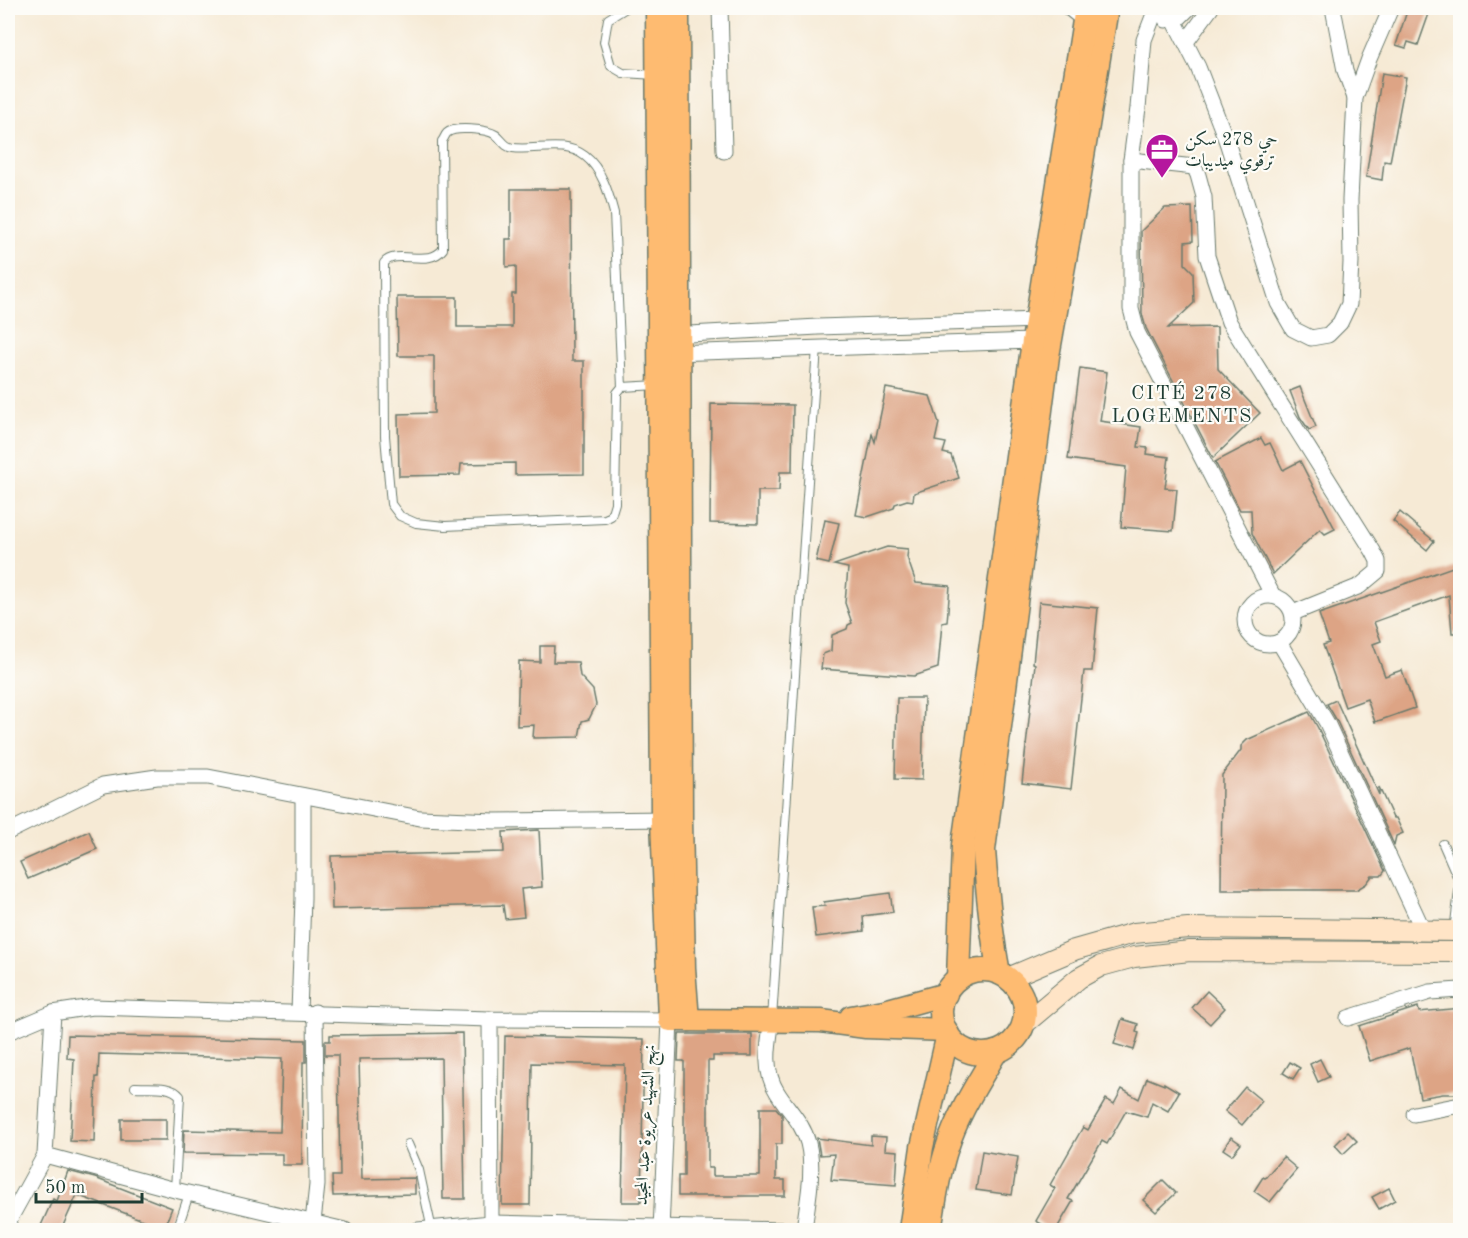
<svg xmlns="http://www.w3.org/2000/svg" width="1468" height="1238" font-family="'Old Standard TT',Amiri,serif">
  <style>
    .building { fill: #dda485 }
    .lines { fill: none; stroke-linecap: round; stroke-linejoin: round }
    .service-casing { stroke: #6a7a6c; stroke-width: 10 }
    .minor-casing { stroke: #6a7a6c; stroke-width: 17 }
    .secondary-casing { stroke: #6a7a6c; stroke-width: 22 }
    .primary-casing { stroke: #6a7a6c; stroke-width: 25 }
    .service { stroke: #fff; stroke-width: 8 }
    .minor { stroke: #fff; stroke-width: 15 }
    .secondary { stroke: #ffe4c6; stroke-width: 20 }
    .primary { stroke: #febb71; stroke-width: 22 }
    .labels { text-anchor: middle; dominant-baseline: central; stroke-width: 4.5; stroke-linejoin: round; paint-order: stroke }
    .poi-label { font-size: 18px; fill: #1f3d34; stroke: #fdfcf7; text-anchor: start }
    .street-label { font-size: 18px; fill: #1f3d34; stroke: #fdfcf7 }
    .neighbourhood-label { font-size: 20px; letter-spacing: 1.5px; fill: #1f3d34; stroke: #fdfcf7 }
  </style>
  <rect width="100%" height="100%" fill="#fdfcf7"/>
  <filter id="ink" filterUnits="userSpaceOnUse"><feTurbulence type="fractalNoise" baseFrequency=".0167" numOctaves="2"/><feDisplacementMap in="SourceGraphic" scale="12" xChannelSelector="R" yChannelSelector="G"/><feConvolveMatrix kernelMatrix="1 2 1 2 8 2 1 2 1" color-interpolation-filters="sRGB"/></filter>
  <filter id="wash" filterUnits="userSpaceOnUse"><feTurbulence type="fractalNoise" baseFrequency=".008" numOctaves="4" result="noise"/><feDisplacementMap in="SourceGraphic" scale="24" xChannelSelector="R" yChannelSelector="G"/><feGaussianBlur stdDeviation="1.35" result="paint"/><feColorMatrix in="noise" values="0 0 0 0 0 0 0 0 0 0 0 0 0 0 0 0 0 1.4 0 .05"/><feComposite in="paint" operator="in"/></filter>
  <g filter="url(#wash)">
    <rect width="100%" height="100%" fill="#f6ead5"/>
    <g id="blocks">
      <g class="building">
        <polygon points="1408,8 1431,8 1418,45 1408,42 1406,48 1396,45"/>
        <polygon points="1382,73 1406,77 1390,162 1384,161 1382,180 1366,177"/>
        <polygon points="511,189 571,189 572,361 584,361 584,474 515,475 515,463 461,464 460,475 399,476 398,414 434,413 434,356 398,356 397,297 457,297 457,327 512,327 512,294 516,294 516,266 506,267 506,239 511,239"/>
        <polygon points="1192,207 1193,241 1185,242 1185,264 1193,272 1194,303 1168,328 1217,327 1218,369 1260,413 1213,458 1146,328 1142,314 1141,231 1165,208"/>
        <polygon points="1080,368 1107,372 1100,421 1141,427 1138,447 1148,448 1147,454 1169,457 1165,488 1177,489 1173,531 1121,527 1126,467 1068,459"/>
        <polygon points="1300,387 1316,427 1309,430 1300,417 1290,391"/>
        <polygon points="886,388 930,396 939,423 935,441 946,443 943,453 951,455 959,478 914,493 913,501 907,500 895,504 894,508 867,517 856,515 872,434 875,442"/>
        <polygon points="711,404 793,405 792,472 780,472 779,491 758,491 758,524 710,523"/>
        <polygon points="1261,438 1265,445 1270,443 1283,470 1300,461 1335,529 1325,534 1320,529 1273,574 1252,533 1251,510 1240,510 1215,462"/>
        <polygon points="1400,512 1434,541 1427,550 1393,521"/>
        <polygon points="825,520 839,523 829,564 816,561"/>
        <polygon points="887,547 908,549 907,557 916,583 950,586 947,622 942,623 938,668 914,676 821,669 823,654 831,651 832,635 847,629 848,625 852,623 845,603 848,568 834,565"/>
        <polygon points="1461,564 1461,633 1452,633 1449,595 1374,622 1381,641 1373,644 1385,676 1402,670 1415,708 1375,722 1367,699 1345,707 1323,645 1329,643 1319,614"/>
        <polygon points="1039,602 1098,608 1092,671 1084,671 1071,789 1022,783 1035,664 1033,663"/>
        <polygon points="540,646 554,646 553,662 578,662 580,676 593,690 596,705 589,719 582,721 579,737 533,738 534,725 517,726 519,661 540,662"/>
        <polygon points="897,698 924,698 922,780 895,779"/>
        <polygon points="1336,700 1379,795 1379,787 1393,818 1396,818 1403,833 1396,836 1394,845 1336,719 1327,704"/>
        <polygon points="1309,712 1318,728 1385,871 1381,876 1372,876 1366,884 1356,890 1221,890 1222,775 1241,750 1241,746 1247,740"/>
        <polygon points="539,830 542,887 521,889 524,917 505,919 503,905 332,909 331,856 504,852 503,832"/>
        <polygon points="89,831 97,849 28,879 20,862"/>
        <polygon points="890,893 893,912 863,916 864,931 816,937 812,907 825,906 824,902"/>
        <polygon points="1207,991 1225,1008 1210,1024 1192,1008"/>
        <polygon points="1418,1007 1419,1012 1461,1008 1461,1094 1443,1094 1420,1098 1410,1048 1370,1061 1359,1026"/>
        <polygon points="1122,1019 1138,1024 1136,1032 1139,1033 1134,1050 1114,1044"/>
        <polygon points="462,1033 465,1199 443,1199 441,1058 359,1059 362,1179 415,1178 415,1194 333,1196 332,1176 340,1176 338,1055 325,1055 325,1041 330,1041 330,1035"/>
        <polygon points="679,1034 752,1034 752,1056 713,1056 713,1061 708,1061 708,1168 713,1168 713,1176 760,1176 760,1108 776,1108 782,1115 782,1144 776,1144 776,1180 785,1180 785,1196 678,1196 678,1176 684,1176 684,1061 678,1061"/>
        <polygon points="68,1035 306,1040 306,1062 303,1062 302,1165 282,1165 282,1154 183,1153 184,1130 280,1132 282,1059 99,1054 98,1077 96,1077 94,1142 70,1141 74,1059 67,1058"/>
        <polygon points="505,1036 644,1039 641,1202 622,1202 625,1065 532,1063 530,1205 502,1205"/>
        <polygon points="1320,1059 1329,1077 1318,1082 1310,1064"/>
        <polygon points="1290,1062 1300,1068 1293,1079 1283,1073"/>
        <polygon points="1147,1078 1164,1085 1164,1083 1179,1092 1168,1111 1152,1102 1147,1117 1126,1111 1107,1144 1102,1141 1068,1199 1073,1201 1056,1230 1052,1230 1036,1221 1055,1188 1050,1185 1083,1127 1088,1130 1106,1099 1114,1104 1122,1089 1139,1099"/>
        <polygon points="1245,1087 1262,1101 1242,1125 1225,1111"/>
        <rect x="121" y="1119" width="45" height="21"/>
        <polygon points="1348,1132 1357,1141 1343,1154 1335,1145"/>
        <polygon points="871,1136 886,1137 885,1150 898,1151 896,1185 831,1180 834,1154 820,1155 817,1138 871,1145"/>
        <polygon points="1231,1137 1241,1144 1232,1155 1223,1149"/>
        <polygon points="982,1151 1018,1157 1012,1195 976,1190"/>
        <polygon points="1283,1157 1297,1169 1270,1202 1254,1191 1263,1177 1265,1178"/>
        <polygon points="68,1171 95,1178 172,1208 164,1228 77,1195 61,1230 39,1230 53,1199 57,1201"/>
        <polygon points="1163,1180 1176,1193 1156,1212 1143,1200"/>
        <polygon points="1389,1188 1395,1200 1379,1209 1372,1197"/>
      </g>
    </g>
  </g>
  <g filter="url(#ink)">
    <use href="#blocks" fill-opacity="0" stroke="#6a7a6c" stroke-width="1.5"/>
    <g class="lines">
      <g class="service-casing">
        <g id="service">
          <polyline points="626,8 608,19 604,42 611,66 623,73 656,75"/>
          <path d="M622 387 614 213C609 194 602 169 585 156 565 140 536 151 513 148 504 147 502 139 496 135 487 129 454 126 447 133 445 135 444 139 442 141L443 249C429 268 396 248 384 263L385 436 391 504 400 516 416 523 445 526 605 519 611 516 615 503 617 393 622 387 658 385"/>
          <polyline points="1443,844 1460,883"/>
          <polyline points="1454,931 1460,883"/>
          <polyline points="772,1019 817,347"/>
          <path d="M135 1087C149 1088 171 1084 180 1096L175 1190"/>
          <polyline points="408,1144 419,1170 432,1230"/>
          <polyline points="177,1230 189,1194"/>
        </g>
      </g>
      <g class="minor-casing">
        <g id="minor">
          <polyline points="720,8 724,151"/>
          <polyline points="1069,8 1084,20"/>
          <polyline points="1333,8 1345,71 1355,98"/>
          <polyline points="1154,14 1144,40 1138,108 1131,160 1131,309 1137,332 1273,596"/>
          <polyline points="1166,20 1180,17 1189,8"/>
          <polyline points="1174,20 1198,67 1227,142 1278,303 1293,329 1311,338 1328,335 1340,323 1349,304 1351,262 1350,200 1355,98 1369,59 1391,8"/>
          <polyline points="1186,42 1211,8"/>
          <polyline points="1131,160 1194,167 1198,175 1204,197 1207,256 1229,322 1373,551 1378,561 1378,571 1360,586 1293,613"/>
          <polyline points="671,335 818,327 1037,320"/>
          <polyline points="672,353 1033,341"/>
          <circle cx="1269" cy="620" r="24"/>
          <polyline points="1279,642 1327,723 1423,930"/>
          <polyline points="8,832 103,785 157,777 208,777 420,818 495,821 669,819"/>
          <polyline points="299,1012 303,898 303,796"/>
          <polyline points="1348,1018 1430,992 1460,990"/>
          <polyline points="490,1019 491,1223"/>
          <path d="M772 1020C768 1045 763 1070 777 1092 788 1110 803 1123 808 1143 815 1171 807 1203 804 1230"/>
          <polyline points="8,1032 53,1013 92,1007 490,1019 670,1020 661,1230"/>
          <polyline points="1414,1114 1460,1105"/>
          <polyline points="45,1155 175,1190 345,1230"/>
          <polyline points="8,1222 45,1155 53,1013"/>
          <polyline points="310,1230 313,1222 317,1185 315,1012"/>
          <polyline points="418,1230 491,1223 782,1230"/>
        </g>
      </g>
      <g class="secondary-casing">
        <g id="secondary">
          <polyline points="1008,978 1074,950 1134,933 1188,928 1460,931"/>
          <polyline points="1023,1025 1079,978 1101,966 1134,957 1190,951 1460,952"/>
        </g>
      </g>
      <g class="primary-casing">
        <g id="primary">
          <polyline points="657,8 662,820 670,1020 821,1021 866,1027 946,1030"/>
          <polyline points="678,8 681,819 684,968 688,1020"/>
          <circle cx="983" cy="1012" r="42"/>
          <path d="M999 973C991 932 987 892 984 850L1048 356 1078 187 1107 8"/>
          <polyline points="958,978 963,845 1033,341 1086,8"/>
          <polyline points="851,1017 884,1011 946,994"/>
          <polyline points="910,1230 922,1147 948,1034"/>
          <path d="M930 1230C935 1203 938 1174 947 1148 958 1113 978 1083 996 1052"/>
        </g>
      </g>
      <use href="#service" class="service"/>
      <use href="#minor" class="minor"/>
      <use href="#secondary" class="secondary"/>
      <use href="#primary" class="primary"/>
    </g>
  </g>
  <defs>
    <g id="office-pin" transform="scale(1.725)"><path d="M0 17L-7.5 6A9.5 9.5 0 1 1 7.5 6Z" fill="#b5179e" stroke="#fdfcf7"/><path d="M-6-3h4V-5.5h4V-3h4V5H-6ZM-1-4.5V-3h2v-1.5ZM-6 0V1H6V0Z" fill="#fff"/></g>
  </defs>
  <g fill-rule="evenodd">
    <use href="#office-pin" x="1162" y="150"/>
  </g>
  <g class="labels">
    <g class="poi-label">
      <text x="1185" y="140">حي 278 سكن<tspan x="1185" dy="21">ترقوي ميديبات</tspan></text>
    </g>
    <g class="street-label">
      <text transform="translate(646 1125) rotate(-87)">نهج الشهيد عريوة عبد المجيد</text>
    </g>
    <g class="neighbourhood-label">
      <text x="1182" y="394">CITÉ 278<tspan x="1182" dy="23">LOGEMENTS</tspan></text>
    </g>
  </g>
  <rect width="1468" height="1238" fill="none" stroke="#fdfcf7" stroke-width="30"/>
  <path d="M36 1193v9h106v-9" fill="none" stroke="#1f3d34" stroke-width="3"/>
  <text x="45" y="1193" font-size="18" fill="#1f3d34" stroke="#fdfcf7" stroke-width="4.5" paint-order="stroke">50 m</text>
</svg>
